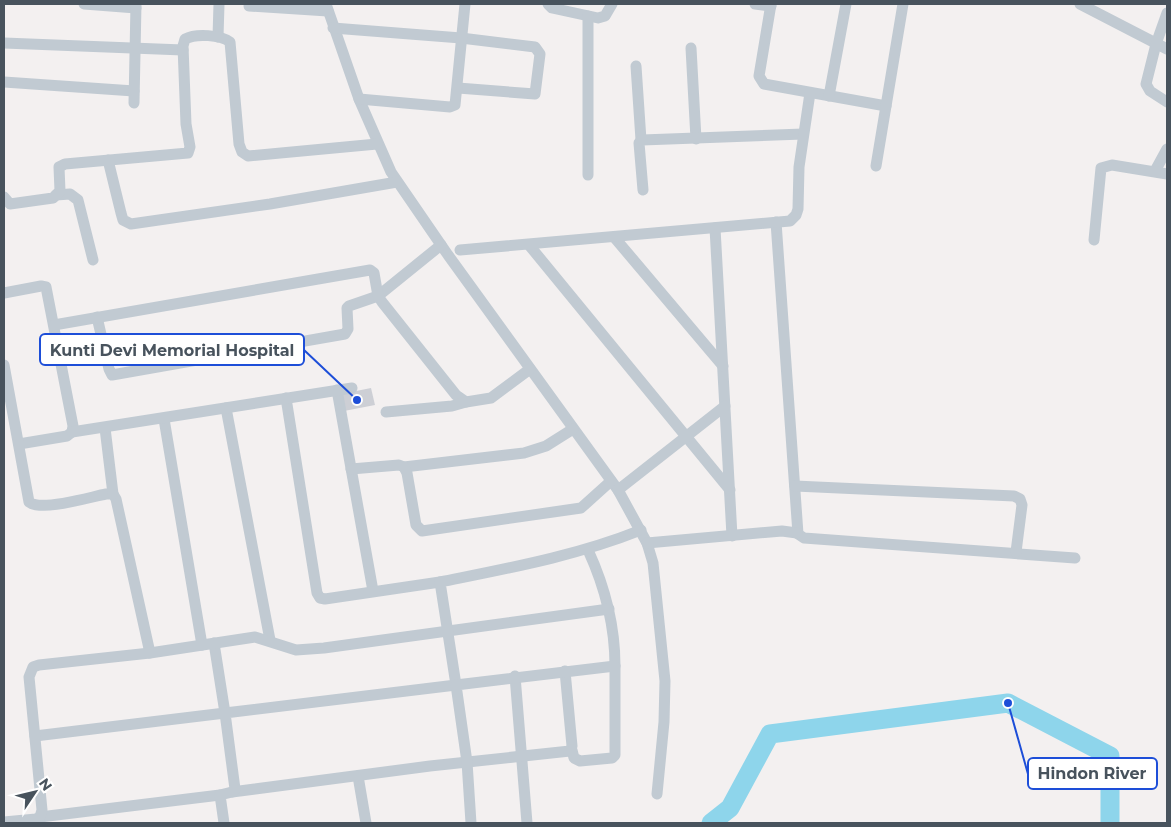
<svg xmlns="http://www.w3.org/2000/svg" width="1171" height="827" font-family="Montserrat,sans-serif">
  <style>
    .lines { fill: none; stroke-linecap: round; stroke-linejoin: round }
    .river { stroke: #8ed5eb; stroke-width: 19 }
    .building { fill: #cdcfd5 }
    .street { stroke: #c1cad2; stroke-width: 11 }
    .leader { fill: none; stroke: #1d4ed8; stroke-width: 2 }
    .callout-dot { fill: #1d4ed8; stroke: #fff; stroke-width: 2 }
    .callout { fill: #fff; stroke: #1d4ed8; stroke-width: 2 }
    .callout-label { font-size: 16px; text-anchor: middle; font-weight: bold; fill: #48535d }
  </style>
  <rect width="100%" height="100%" fill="#f3f0f0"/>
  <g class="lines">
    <polyline class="river" points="711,823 730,808 770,734 1008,703 1110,756 1110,823"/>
  </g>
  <polygon class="building" points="371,388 375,405 344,411 341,394"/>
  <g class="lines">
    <g class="street">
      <polyline points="84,4 136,8"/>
      <polyline points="326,4 359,99 391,172 448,255 618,490 647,543 653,563 665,681 664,722 657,794"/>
      <polyline points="548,4 552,8 598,18 605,16 612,4"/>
      <polyline points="755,4 771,6"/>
      <polyline points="771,4 759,76 764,84 886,106"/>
      <polyline points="1080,4 1167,49"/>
      <polyline points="249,6 328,11"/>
      <polyline points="1167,13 1156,44 1146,84 1150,91 1167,102"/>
      <polyline points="588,16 588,175"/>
      <polyline points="333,28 461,38 535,47 540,54 535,94 458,88"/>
      <polyline points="218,37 219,4"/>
      <polyline points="4,43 183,50"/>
      <polyline points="691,48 696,139"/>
      <polyline points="636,66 641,140"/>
      <polyline points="4,82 134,91"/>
      <polyline points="829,96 846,4"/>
      <polyline points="359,99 450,107 455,105 465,4"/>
      <polyline points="134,103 136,4"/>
      <polyline points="108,160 121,213 123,220 131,224 270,204 397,182"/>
      <polyline points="876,166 903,4"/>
      <polyline points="1155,171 1167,149"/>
      <polyline points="643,190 639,143 642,140 803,134"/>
      <polyline points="56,195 70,194 78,200 93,260"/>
      <path d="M4 197 10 204 53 198 60 191 59 167 65 164 188 153 190 147 186 124 183 46 185 39C196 33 221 35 230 42L239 144 242 152 248 156 377 144"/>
      <polyline points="776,222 798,534 804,538 1075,558"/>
      <polyline points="715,228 732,536"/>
      <polyline points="614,237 723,366"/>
      <polyline points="1094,240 1101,168 1112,165 1167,174"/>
      <polyline points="529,245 730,490"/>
      <polyline points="460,250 790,221 796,215 798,209 799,167 810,93"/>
      <polyline points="4,293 41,286 46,287 73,426 72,432 67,436 19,444"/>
      <polyline points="97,317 109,369 112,375 345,334 348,329 347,308 349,306 378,296 441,245"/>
      <polyline points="54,325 370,270 374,273 378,296 382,302 456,395 466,402 491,398 530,369"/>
      <path d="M4 365 29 502C41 512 90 497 106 494H113L116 499 150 653"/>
      <polyline points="337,390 373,591"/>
      <polyline points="286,398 317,593 320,598 325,599 440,582"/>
      <polyline points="226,408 270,640"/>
      <polyline points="386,412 452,406 466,402"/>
      <polyline points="164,419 202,645"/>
      <polyline points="105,428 113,494"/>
      <polyline points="72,432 352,388"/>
      <polyline points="404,467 524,453 546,446 573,429"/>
      <polyline points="351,469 399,465 404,467 407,473 416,525 422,531 581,508 611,481"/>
      <polyline points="795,486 1014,496 1020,499 1022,505 1016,552"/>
      <polyline points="618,490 725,406"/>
      <polyline points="647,543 782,531 797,533"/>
      <path d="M588 550C605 587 615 625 615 666"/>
      <polyline points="515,676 527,823"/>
      <polyline points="35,736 225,713 214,643"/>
      <polyline points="358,776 366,823"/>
      <polyline points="232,792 430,766 570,751 572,746 565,671"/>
      <polyline points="40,817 220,795"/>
      <polyline points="4,822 36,819 40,817 42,810 29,677 33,667 39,665 150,653 255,637 296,650 324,648 609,609"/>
      <path d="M224 823 220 795 232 792 235 789 225 713 456 685 440 582C509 568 576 556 641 530"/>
      <polyline points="471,823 467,762 456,685 615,666 615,755 612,758 580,761 574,758 572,750"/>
    </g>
  </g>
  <path class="leader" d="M357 400L304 350M1008 703L1028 774"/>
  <g class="callout-dot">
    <circle cx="357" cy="400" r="5"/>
    <circle cx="1008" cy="703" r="5"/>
  </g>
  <g class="callout">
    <rect x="40" y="334" width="264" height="31" rx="5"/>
    <rect x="1028" y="758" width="129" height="31" rx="5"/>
  </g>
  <g class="callout-label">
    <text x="172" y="356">Kunti Devi Memorial Hospital</text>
    <text x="1092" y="779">Hindon River</text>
  </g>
  <rect width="1171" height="827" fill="none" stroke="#48535d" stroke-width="10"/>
  <g transform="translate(35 792) rotate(55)" stroke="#ffffff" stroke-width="4" paint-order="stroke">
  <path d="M0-4L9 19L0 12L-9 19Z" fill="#48535d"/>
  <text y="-8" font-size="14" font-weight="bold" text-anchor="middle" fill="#48535d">N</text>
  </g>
</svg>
